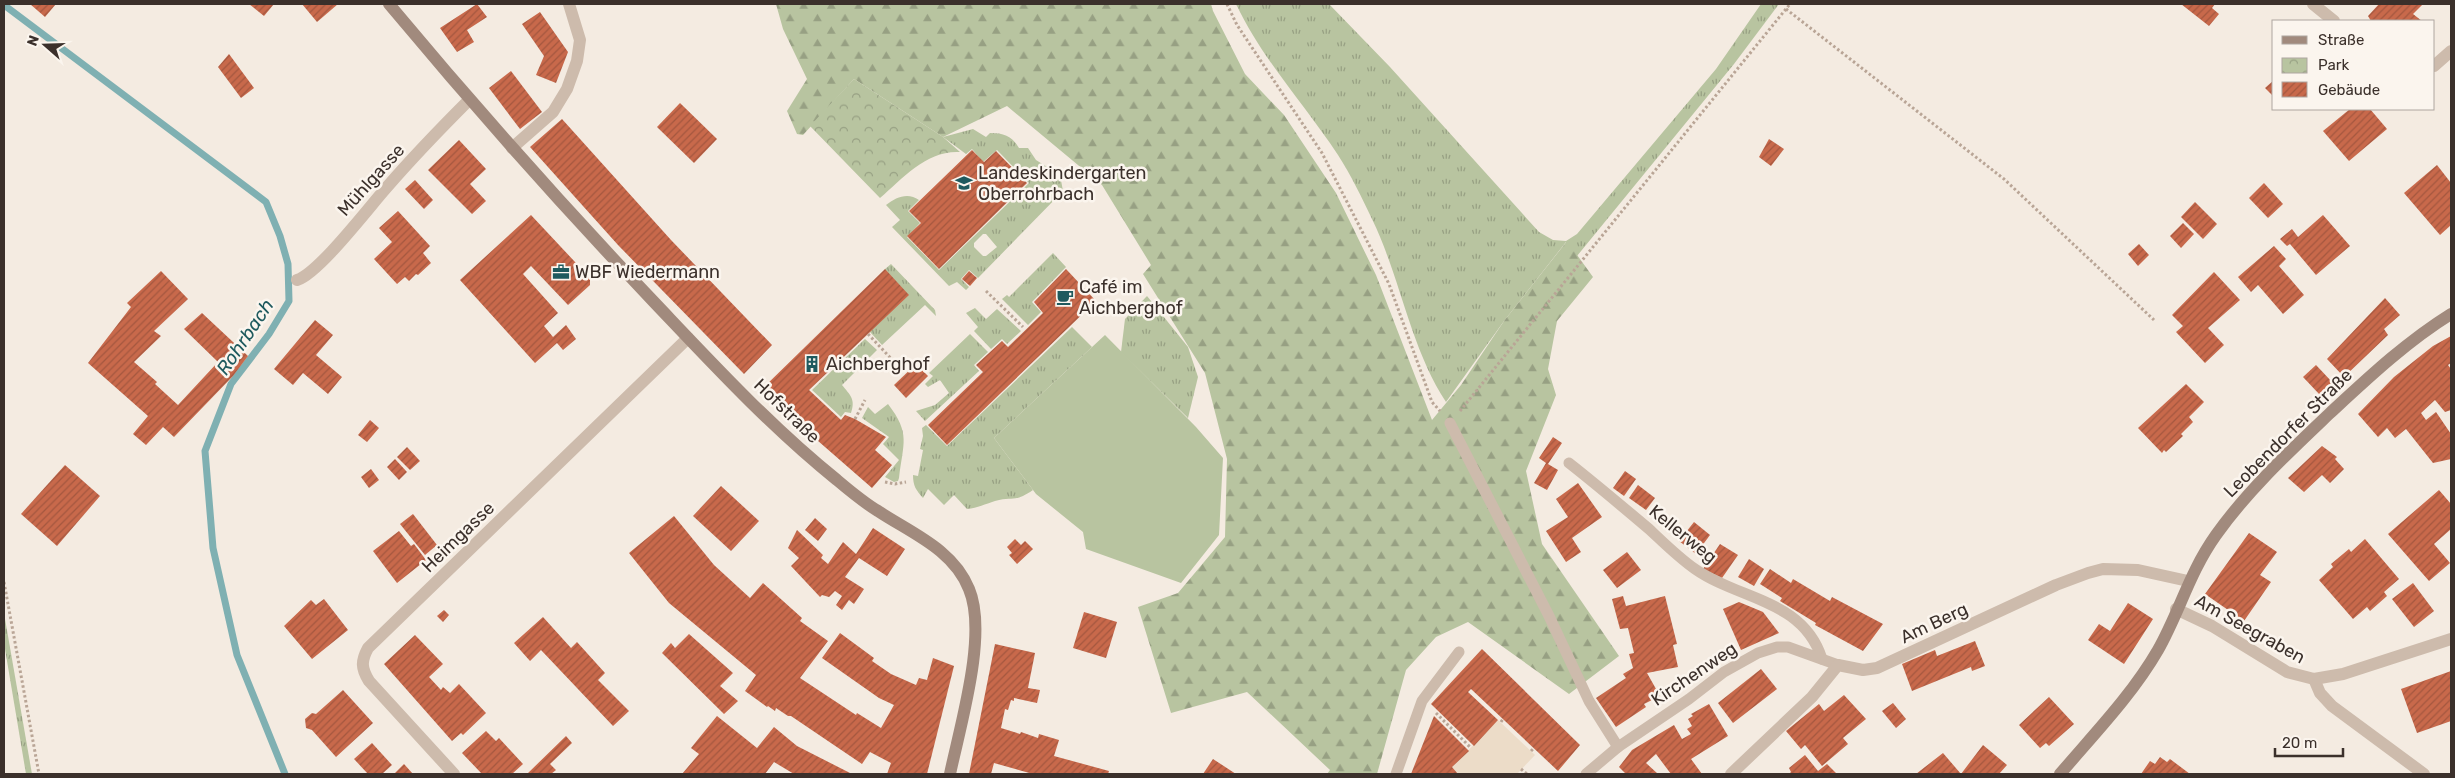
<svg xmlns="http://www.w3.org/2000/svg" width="2455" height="778" font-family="Rubik,sans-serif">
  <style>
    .grass { fill: url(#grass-tufts); fill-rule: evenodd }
    .forest { fill: url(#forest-firs) }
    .park { fill: url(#park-crowns) }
    .garden { fill: #b8c4a0 }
    .plaza { fill: #ecdcc8 }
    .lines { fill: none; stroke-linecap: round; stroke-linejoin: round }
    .stream { stroke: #7fb0b2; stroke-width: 7 }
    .building { fill: url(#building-hatch) }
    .path { stroke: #b9a596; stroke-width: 3; stroke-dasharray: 2.5 2.5; stroke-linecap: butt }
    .service { stroke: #cdbbac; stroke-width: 11 }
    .minor { stroke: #cdbbac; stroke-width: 12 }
    .secondary { stroke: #a18a7d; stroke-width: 12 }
    .labels { text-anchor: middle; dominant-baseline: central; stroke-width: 5; stroke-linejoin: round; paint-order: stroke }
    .poi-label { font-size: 18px; fill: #3b302b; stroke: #fbf5ee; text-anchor: start }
    .street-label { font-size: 18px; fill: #3b302b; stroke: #fbf5ee }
    .water-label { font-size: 19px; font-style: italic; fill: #1f5a5e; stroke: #fbf5ee }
  </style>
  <defs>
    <pattern id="grass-tufts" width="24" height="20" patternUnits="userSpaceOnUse" patternTransform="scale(1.25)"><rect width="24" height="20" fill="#b8c4a0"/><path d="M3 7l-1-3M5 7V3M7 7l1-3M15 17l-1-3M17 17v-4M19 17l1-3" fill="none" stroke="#97a083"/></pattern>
    <pattern id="forest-firs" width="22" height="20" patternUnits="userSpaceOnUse" patternTransform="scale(1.25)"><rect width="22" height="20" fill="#b8c4a0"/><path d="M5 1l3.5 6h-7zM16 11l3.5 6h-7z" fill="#97a083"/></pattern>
    <pattern id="park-crowns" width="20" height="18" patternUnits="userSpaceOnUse" patternTransform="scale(1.25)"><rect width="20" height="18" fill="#b8c4a0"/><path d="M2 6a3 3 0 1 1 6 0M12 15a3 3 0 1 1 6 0" fill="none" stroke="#97a083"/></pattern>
    <pattern id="building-hatch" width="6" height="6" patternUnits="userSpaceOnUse" patternTransform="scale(1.25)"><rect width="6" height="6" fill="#c8694b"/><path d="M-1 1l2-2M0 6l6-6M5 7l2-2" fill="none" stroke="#a4573f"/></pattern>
  </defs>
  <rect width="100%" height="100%" fill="#f4ebe1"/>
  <g class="grass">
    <path d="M1236 4H1329L1390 67 1539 232 1553 240 1566 241 1577 234 1716 69 1761 4H1779L1734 64 1577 256 1566 242 1504 321 1446 402C1410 347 1401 279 1372 219 1362 198 1351 175 1338 155 1305 105 1262 59 1236 4Z"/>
    <path d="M973 129 986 137 990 133C1004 133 1012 136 1019 148H1028L1036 160 1060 175 1063 191 978 278 969 270 961 279 969 287 966 290 957 282 949 286 892 227 900 220 886 205C896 197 908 192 919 200L908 211 920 223 907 237 939 270 1029 183 997 150 983 162 972 149 966 154 943 137ZM983 234H986L997 247 986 256H983L974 247V243Z"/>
    <polygon points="1053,253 1066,267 1032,302 1041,312 1028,325 1002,299 1007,295 1009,297"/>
    <polygon points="891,264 935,310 936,316 925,305 882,345 870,332 885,269"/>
    <polygon points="1147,296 1188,347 1198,377 1188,418 1121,352 1125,319"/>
    <polygon points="975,308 986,319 997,309 1021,331 1007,344 1002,339 991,349 974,331 978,327 966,313"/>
    <path d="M1072 327 1092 347 994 438 1033 490C1014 503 1014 496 995 501 985 504 978 508 967 509L954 495 944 505 928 489 923 498C916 490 913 486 913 475L918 476 923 450 920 449 923 436 922 428 926 425 947 446Z"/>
    <polygon points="970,334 988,352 974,365 979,371 925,421 916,411 935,405 949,393 940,380 928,387 925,384 933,376 929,373"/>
    <path d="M865 339 877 350 842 385C850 395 856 399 851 413L845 412 841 417 812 390Z"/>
    <path d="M888 404C911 434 903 443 899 478L898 481 894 482 885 477 899 460 883 444 889 437 862 418 868 407 875 414Z"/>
    <polygon points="4,613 32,774 26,774 4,643"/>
  </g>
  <polygon class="forest" points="776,4 1211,4 1213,11 1245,74 1284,115 1336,193 1376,275 1432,420 1461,385 1504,321 1567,241 1593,277 1557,321 1548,369 1556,395 1526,471 1542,544 1619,656 1569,694 1468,622 1436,637 1406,670 1377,774 1327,774 1330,770 1247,692 1171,713 1138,607 1178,593 1225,537 1227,459 1205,373 1143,274 1151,265 1102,185 1007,106 943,137 854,79 803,135 797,134 787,111 807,79 783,29"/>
  <path class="park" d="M854 79 943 137 960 152C927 150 903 178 880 198L810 126Z"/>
  <polygon class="garden" points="1105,335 1196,427 1223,458 1219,535 1181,583 1086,549 1083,532 1036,494 994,438"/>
  <polygon class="plaza" points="1498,720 1535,755 1517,774 1458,774 1452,767"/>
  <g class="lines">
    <polyline class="stream" points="4,5 266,202 280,236 288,264 289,301 269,334 231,384 205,451 213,548 237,655 285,774"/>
  </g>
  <g class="building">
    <polygon points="30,4 56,4 45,17"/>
    <polygon points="249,4 274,4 264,16"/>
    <polygon points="302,4 338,4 317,22"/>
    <polygon points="477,4 487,17 467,30 474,42 457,52 440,28"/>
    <polygon points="2181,4 2215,4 2212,8 2219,14 2209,26"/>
    <polygon points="2379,4 2423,4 2413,14 2422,21 2371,21 2368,16"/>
    <polygon points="540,12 568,52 556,83 536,75 544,56 522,24"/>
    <polygon points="229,54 254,88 241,98 218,67"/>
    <polygon points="511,71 542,112 520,129 489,88"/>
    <polygon points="2274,80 2274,97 2265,88"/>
    <polygon points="680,103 717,139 694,163 657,127"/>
    <polygon points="2350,109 2370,109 2387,129 2349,161 2323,131"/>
    <polygon points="562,119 671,240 772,345 744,374 618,245 530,147"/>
    <polygon points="1769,139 1784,149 1771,166 1759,157"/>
    <polygon points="459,140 486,169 470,184 486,201 472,214 428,170"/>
    <polygon points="972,150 984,162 996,151 1027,183 939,269 907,236 921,223 909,211"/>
    <polygon points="2437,165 2451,183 2451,225 2440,235 2404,193"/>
    <polygon points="415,180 433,200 424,209 405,189"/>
    <polygon points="2264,183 2283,204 2268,218 2249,198"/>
    <polygon points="2195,202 2217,224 2203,239 2181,217"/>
    <polygon points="398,211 430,246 423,253 431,263 418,275 416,274 409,281 405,277 397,284 374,259 392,242 379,228"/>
    <polygon points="531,215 590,278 590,285 568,305 531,266 523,274 558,313 544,326 553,337 566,325 576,339 563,350 557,343 535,363 460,280"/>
    <polygon points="2323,215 2350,246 2316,275 2290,244 2287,246 2280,239 2292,229 2298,237"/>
    <polygon points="2183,223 2194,234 2181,248 2170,236"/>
    <polygon points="2139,244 2149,255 2138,266 2128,254"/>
    <polygon points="2274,246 2286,259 2279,266 2304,295 2283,314 2258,285 2251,292 2238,277"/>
    <polygon points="885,269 909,295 809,390 841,420 845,415 855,419 886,437 875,450 892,465 872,488 786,413 784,415 760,391"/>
    <polygon points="1066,269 1096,301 947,445 928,425 983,372 976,365 1002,341 1008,347 1043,313 1034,302"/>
    <polygon points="161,271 188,299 154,331 161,336 134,362 157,382 155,384 178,405 218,362 184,329 202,313 248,356 233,376 174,437 163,427 146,445 133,434 148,416 88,363 131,307 127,303"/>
    <polygon points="969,271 977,278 970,286 962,279"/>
    <polygon points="2214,272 2240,300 2208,328 2224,345 2205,363 2176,332 2183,326 2172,315"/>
    <polygon points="2385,298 2400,315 2384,329 2388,335 2344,377 2327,359"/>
    <polygon points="315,320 333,335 316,355 342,377 328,394 303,373 293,385 274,369"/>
    <polygon points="2451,336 2451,363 2448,365 2451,369 2451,410 2445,412 2435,400 2421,413 2426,420 2436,412 2451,434 2451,459 2433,463 2406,429 2395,438 2387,428 2378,437 2358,414 2394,377 2433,346"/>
    <polygon points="916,364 928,376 906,398 894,385"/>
    <polygon points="2316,365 2333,383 2320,395 2303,377"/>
    <polygon points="2186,384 2204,402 2189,417 2193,422 2181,434 2183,436 2166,452 2164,450 2162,453 2138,428"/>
    <polygon points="370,420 379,428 367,442 358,435"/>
    <polygon points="1553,437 1562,443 1548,464 1558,470 1547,490 1534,483 1546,463 1539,458"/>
    <polygon points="2322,446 2337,457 2335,459 2344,469 2330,483 2322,475 2304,492 2288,478"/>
    <polygon points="407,447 420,461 410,470 397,457"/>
    <polygon points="395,459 407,472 399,480 387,467"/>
    <polygon points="65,465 100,496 57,546 21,514"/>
    <polygon points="371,469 379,480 369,488 361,477"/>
    <polygon points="1625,471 1636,479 1624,496 1613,488"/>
    <polygon points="1578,483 1602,517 1572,538 1581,552 1566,562 1546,531 1568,517 1556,499"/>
    <polygon points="1638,485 1655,498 1646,510 1629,498"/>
    <polygon points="721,486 759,521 731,551 693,516"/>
    <polygon points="2439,490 2451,504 2451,529 2434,544 2450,563 2429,581 2388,534"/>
    <polygon points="413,514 437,545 425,555 400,524"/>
    <polygon points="674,516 714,565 750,598 763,583 802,618 800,621 828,641 800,678 856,715 857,713 881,728 894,705 879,698 822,658 840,633 874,658 872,661 891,674 916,685 919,678 927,680 933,658 954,666 927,774 887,774 891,763 870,752 862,764 791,716 788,716 776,708 775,711 768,706 767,707 745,691 756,675 669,603 629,553"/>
    <polygon points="815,518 827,529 818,541 805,530"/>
    <polygon points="1694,522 1710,535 1696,554 1679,541"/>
    <polygon points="873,528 905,549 887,576 859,558 845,577 864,589 854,604 849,600 842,610 836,605 842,596 835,591 829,597 822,595 820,597 791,566 799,558 788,548 797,530 823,555 821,558 828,564 843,542 856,554"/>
    <polygon points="399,531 411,546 414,544 426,560 397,583 373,551"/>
    <polygon points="2249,533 2277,552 2260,575 2271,582 2244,621 2205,594"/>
    <polygon points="1015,539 1021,545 1025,541 1033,549 1017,564 1009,555 1012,553 1007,547"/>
    <polygon points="2365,539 2399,579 2384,592 2387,596 2370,611 2367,607 2353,619 2319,580 2333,567 2331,564 2349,549 2351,552"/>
    <polygon points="1720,544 1738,555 1722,578 1703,569"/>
    <polygon points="1627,552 1641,570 1617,588 1603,570"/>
    <polygon points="1749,559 1764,569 1754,586 1738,577"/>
    <polygon points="1770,569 1791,583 1793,579 1830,601 1832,597 1883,624 1863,651 1815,625 1816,623 1780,601 1782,598 1760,584"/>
    <polygon points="2413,583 2434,611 2414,627 2392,599"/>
    <polygon points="1623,596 1626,606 1665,596 1677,644 1673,645 1678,667 1647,673 1660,696 1644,704 1646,707 1616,727 1596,698 1626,678 1623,674 1633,668 1629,654 1634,653 1628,628 1620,629 1612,599"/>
    <polygon points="324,599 348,630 312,659 284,626 311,600 316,605"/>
    <polygon points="1739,602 1763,612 1779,633 1741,650 1723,609"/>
    <polygon points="2128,603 2153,619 2124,664 2088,640 2099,624 2110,631"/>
    <polygon points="444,610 449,615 443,622 437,616"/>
    <polygon points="1084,612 1117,622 1106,658 1073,648"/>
    <polygon points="543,617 571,648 577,642 605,673 598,680 629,711 613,726 541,650 530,661 514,643"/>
    <polygon points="689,634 733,673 720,686 738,701 724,714 662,653 671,643 675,648"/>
    <polygon points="415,635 443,664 429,677 441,690 443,687 450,693 459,684 486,713 463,735 461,733 452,741 384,664"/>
    <polygon points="1975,641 1985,666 1972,671 1971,667 1912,691 1902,664 1935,650 1937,656"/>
    <polygon points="995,644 1035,653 1028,688 1040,690 1037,703 1014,698 1014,701 1011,700 1008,710 1005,709 1001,728 1020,734 1021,732 1038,738 1039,734 1059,740 1054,756 1109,771 1108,774 1033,774 994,763 991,774 969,774"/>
    <polygon points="1482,649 1580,745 1558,771 1471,689 1468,692 1498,720 1474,746 1431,704"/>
    <polygon points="1761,669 1777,689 1733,723 1718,703"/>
    <polygon points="2451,671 2451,721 2417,733 2401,689"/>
    <polygon points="343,690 373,723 336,757 312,730 306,728 305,719 312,713 316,714"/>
    <polygon points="1844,695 1866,719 1843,738 1848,744 1822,766 1805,745 1801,749 1786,731 1819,704 1824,711"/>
    <polygon points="2049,697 2074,724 2049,746 2046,743 2040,748 2019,725"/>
    <polygon points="1893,703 1906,719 1896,728 1882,711"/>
    <polygon points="1709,704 1728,736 1691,759 1702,774 1671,774 1656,754 1646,763 1658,774 1626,774 1619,767 1632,750 1674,725 1682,739 1691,734 1687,729 1692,726 1688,719 1693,716 1691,714"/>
    <polygon points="717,716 757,748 774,727 797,746 852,774 794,774 774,762 765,774 682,774 699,754 691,748"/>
    <polygon points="1434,716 1469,751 1452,767 1458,774 1411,774"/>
    <polygon points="486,731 496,741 499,738 523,764 512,774 482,774 462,753"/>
    <polygon points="566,736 572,743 550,764 556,770 551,774 527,774"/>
    <polygon points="372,743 392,765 382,774 368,774 354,759"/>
    <polygon points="1983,745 2007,765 1999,774 1916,774 1943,753 1961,774"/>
    <polygon points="1805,755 1818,771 1827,764 1837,774 1789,774 1791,772 1789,768"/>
    <polygon points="2160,757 2167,762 2170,759 2190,774 2141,774 2150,761 2155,764"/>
    <polygon points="1213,759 1236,774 1203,774"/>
    <polygon points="404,764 413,774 394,774"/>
  </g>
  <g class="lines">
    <g class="path">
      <polyline points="1227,4 1237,25 1322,153 1389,284 1432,402 1440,411"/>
      <polyline points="1786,9 2004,179 2154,320"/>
      <polyline points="986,291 1023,327"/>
      <polyline points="868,334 899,367"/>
      <polyline points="1460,411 1790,4"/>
      <polyline points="855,419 865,400"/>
      <polyline points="885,482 895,484 906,482"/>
      <polyline points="4,582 39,774"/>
      <polyline points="1436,713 1471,748"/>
      <polyline points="1501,722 1503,719"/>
      <polyline points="1531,751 1534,748"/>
      <polyline points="1521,769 1527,774"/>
    </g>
    <g class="service">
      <polyline points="1450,423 1549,616 1589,701 1618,747"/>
      <path d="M1569 463C1597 485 1623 507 1649 529 1664 543 1679 558 1695 569 1739 600 1803 599 1822 659"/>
      <polyline points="1396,774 1422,701 1459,652"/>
      <polyline points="1586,774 1618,747 1689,699 1724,672 1758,653 1777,647 1788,647 1838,665"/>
    </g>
    <g class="minor">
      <polyline points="2313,4 2334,21"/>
      <polyline points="2434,66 2451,51"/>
      <polyline points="512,148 553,112 567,89 577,61 580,40 569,4"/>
      <path d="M297 280C319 273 369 207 387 187 413 157 441 128 469 100"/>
      <polyline points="2176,609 2212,626 2287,672 2314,679 2343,674 2451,639"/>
      <polyline points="2314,679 2320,693 2332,706 2424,774"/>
      <path d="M454 774 369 681C361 668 361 661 368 648L688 338"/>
      <polyline points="1731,774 1812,697 1838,665 1863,670 1877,668 2056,585 2088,573 2103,569 2138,570 2188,581"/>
    </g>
    <g class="secondary">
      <path d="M389 4C474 106 562 205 654 302 712 363 771 427 837 480 850 491 863 502 878 511 911 533 953 549 969 589 988 634 960 726 950 774"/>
      <path d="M2060 774C2094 734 2132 695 2158 650 2180 611 2189 573 2216 535 2248 490 2289 452 2329 414 2368 378 2406 342 2451 314"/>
    </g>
  </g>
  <defs>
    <g id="school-bare" transform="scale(1.35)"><path d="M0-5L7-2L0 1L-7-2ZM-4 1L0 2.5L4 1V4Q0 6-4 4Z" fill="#1f5a5e" stroke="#fbf5ee" stroke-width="2.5" paint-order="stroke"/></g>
    <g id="office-bare" transform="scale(1.35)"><path d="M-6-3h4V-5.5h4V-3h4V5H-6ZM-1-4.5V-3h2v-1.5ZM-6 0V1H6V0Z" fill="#1f5a5e" stroke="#fbf5ee" stroke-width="2.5" paint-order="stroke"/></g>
    <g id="cafe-bare" transform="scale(1.35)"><path d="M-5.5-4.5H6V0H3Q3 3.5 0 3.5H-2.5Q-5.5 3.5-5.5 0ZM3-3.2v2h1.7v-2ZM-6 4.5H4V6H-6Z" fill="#1f5a5e" stroke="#fbf5ee" stroke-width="2.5" paint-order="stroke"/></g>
    <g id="building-bare" transform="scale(1.35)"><path d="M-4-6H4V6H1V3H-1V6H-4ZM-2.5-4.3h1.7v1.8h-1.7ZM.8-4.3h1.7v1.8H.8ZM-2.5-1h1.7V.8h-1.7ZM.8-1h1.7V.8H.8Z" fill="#1f5a5e" stroke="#fbf5ee" stroke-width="2.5" paint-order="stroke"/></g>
  </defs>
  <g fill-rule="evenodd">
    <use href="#school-bare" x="964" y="183"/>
    <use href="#office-bare" x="561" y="272"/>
    <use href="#cafe-bare" x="1065" y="297"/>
    <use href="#building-bare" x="812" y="364"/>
  </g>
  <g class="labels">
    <g class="poi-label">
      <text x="978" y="173">Landeskindergarten<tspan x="978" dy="21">Oberrohrbach</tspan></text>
      <text x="575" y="272">WBF Wiedermann</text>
      <text x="1079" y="287">Café im<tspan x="1079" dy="21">Aichberghof</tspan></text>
      <text x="826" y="364">Aichberghof</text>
    </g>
    <g class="street-label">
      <text transform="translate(371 180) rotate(-48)">Mühlgasse</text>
      <text transform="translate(787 411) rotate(44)">Hofstraße</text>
      <text transform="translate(2288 433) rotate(-45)">Leobendorfer Straße</text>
      <text transform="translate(1683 534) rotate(39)">Kellerweg</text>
      <text transform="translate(458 537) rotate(-44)">Heimgasse</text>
      <text transform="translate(1934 623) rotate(-25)">Am Berg</text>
      <text transform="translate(2250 629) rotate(29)">Am Seegraben</text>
      <text transform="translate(1694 674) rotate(-34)">Kirchenweg</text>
    </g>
    <g class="water-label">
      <text transform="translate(245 337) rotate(-56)">Rohrbach</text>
    </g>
  </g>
  <rect width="2455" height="778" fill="none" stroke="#3b302b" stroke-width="10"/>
  <rect x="2272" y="20" width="162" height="90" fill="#fbf5ee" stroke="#aea6a0"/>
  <rect x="2282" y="36" width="25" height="8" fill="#a18a7d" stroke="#aea6a0"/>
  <text x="2318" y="45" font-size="15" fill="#3b302b">Straße</text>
  <rect x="2282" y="58" width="25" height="15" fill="url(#park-crowns)" stroke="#aea6a0"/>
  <text x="2318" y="70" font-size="15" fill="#3b302b">Park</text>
  <rect x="2282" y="82" width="25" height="15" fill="url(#building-hatch)" stroke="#aea6a0"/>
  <text x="2318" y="95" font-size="15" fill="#3b302b">Gebäude</text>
  <g transform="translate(45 45) rotate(290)" stroke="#fbf5ee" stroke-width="4" paint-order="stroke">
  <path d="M0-4L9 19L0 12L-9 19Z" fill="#3b302b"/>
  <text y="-8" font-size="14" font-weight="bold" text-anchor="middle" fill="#3b302b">N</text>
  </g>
  <path d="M2275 748v8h68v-8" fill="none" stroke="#3b302b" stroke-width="2.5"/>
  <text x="2282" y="748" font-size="15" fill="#3b302b" stroke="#fbf5ee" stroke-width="4" paint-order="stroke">20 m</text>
</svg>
